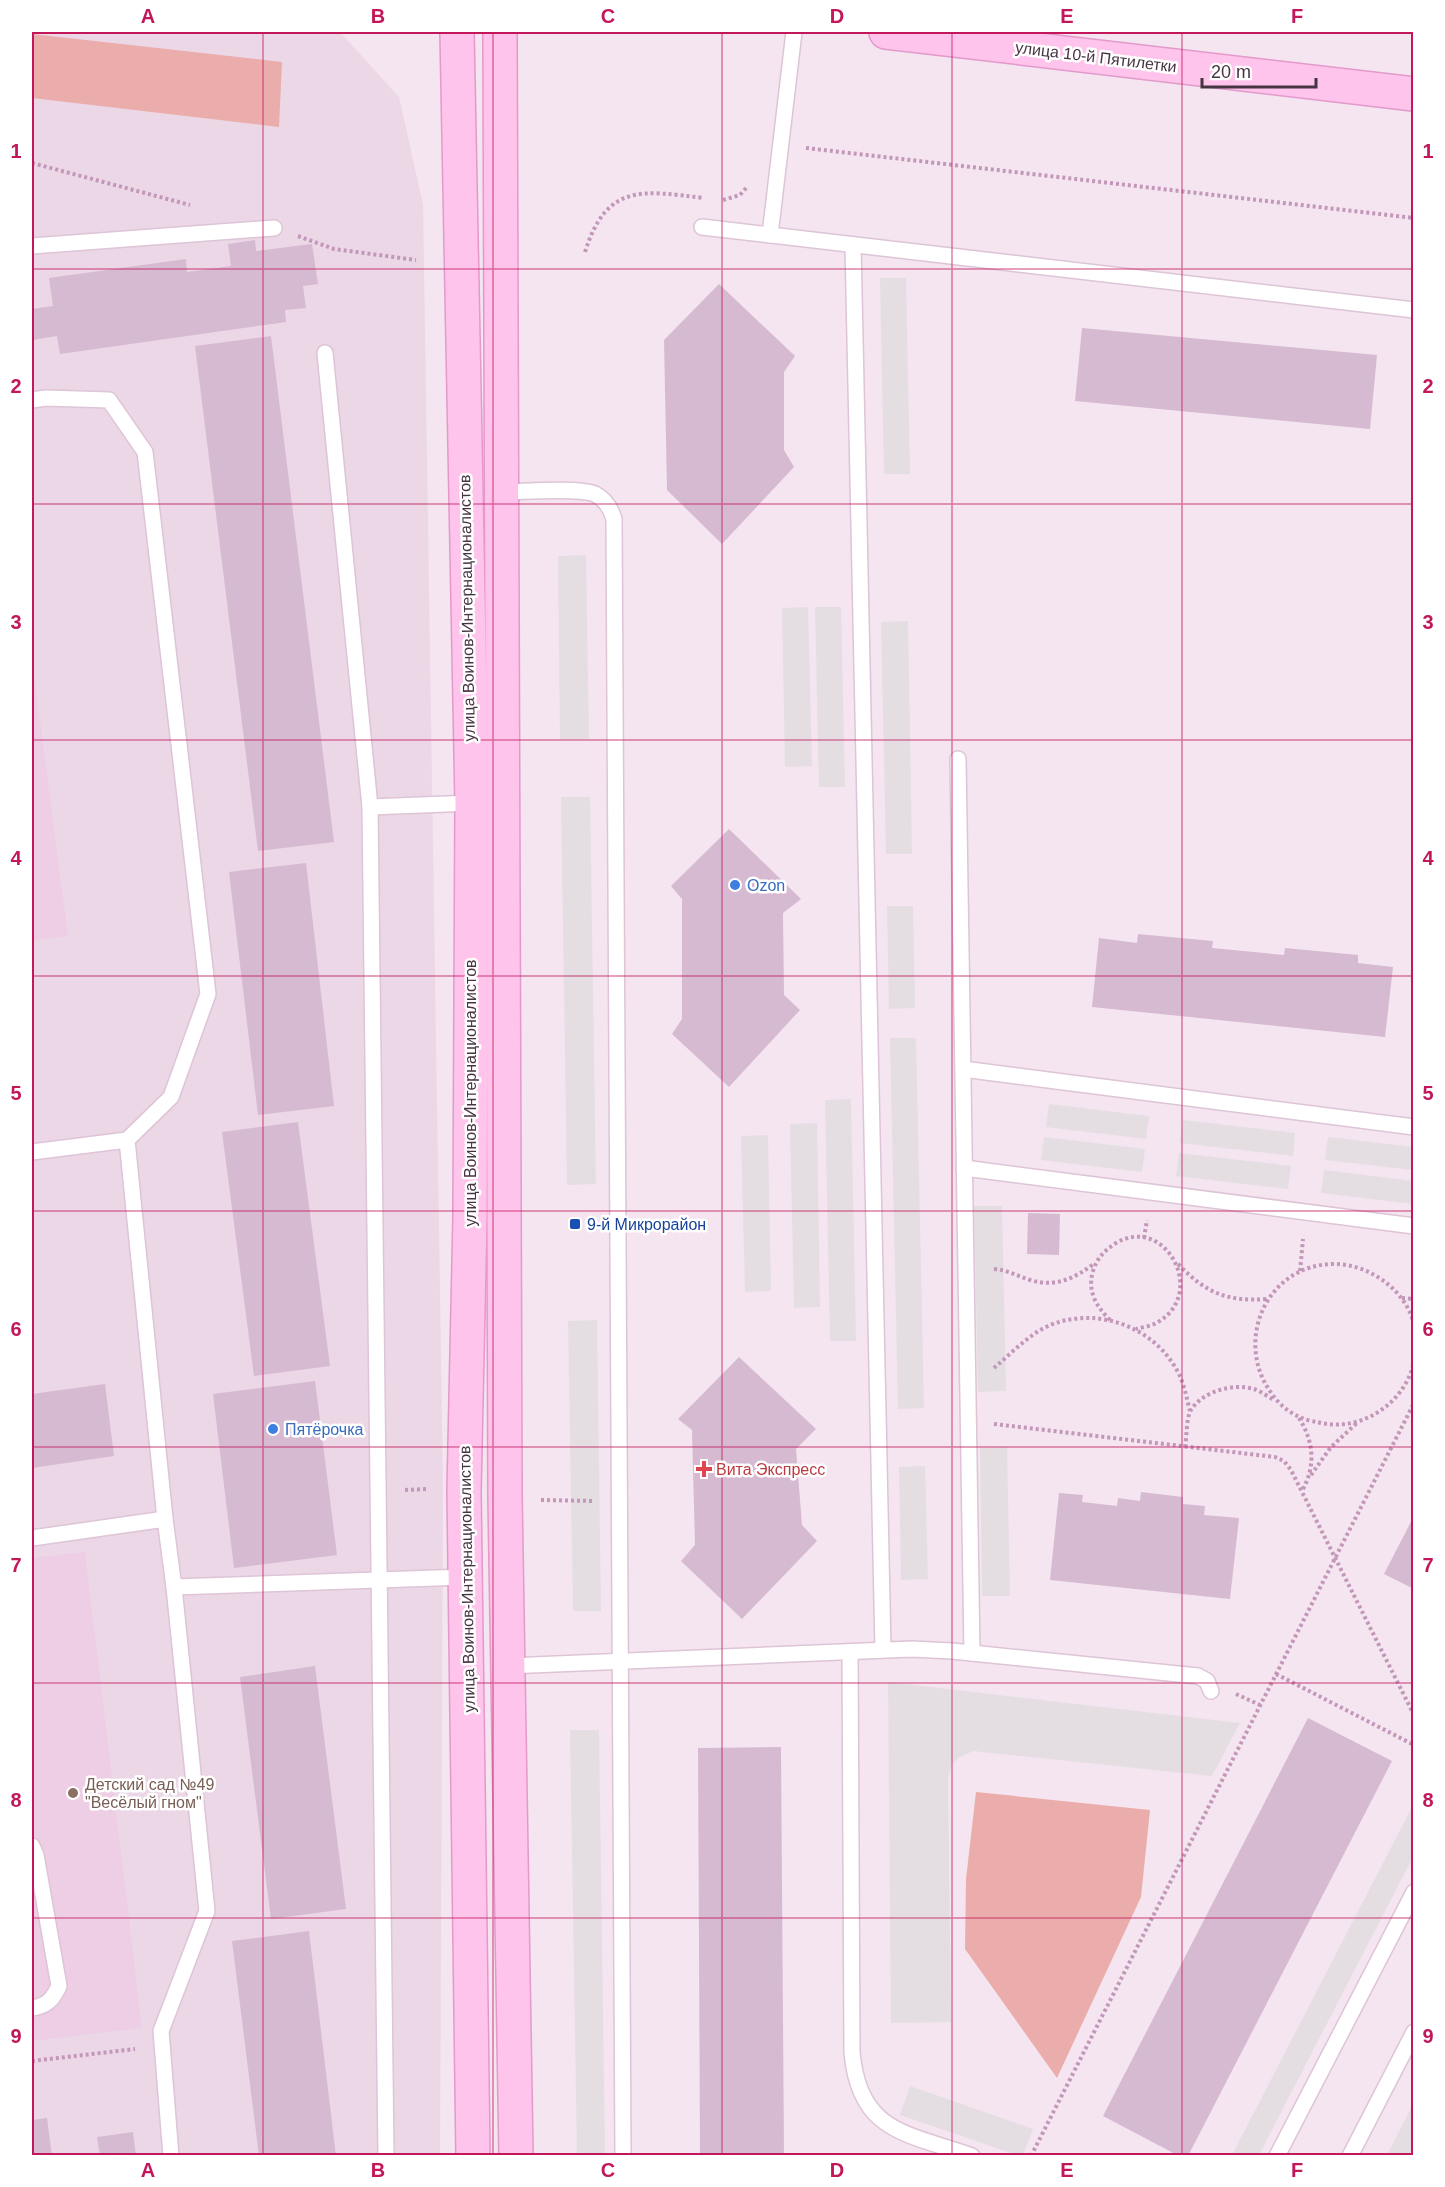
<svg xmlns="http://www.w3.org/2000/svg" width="1445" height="2187" font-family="Helvetica,sans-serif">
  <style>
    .residential { fill: #ecd7e6 }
    .education { fill: #eecee4 }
    .green { fill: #ebadab }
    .parking { fill: #e4dee3 }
    .building { fill: #d6bad1 }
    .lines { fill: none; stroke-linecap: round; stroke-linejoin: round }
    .lane-casing { stroke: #dec4d7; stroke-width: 18 }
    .secondary-casing { stroke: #e399cb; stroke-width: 36 }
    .path { stroke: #c397b9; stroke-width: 4; stroke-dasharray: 3 3; stroke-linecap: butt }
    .lane { stroke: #fff; stroke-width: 15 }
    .secondary { stroke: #ffc4eb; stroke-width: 33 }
    .grid { fill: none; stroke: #c2185b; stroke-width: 1.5; stroke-opacity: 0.55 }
    .shop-dot { fill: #3f7fe0; stroke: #fff; stroke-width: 2 }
    .transit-dot { fill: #1a4fb4; stroke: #fff; stroke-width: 2 }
    .health-dot { fill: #e0444e; stroke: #fff; stroke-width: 2 }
    .education-dot { fill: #8d6e63; stroke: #fff; stroke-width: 2 }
    .labels { text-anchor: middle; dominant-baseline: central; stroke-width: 5; stroke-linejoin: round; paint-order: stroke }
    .street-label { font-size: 16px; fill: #473443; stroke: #fff }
    .shop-label { font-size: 16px; fill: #366cbe; stroke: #fff; text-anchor: start }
    .transit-label { font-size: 16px; fill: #164399; stroke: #fff; text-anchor: start }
    .health-label { font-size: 16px; fill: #be3a42; stroke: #fff; text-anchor: start }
    .education-label { font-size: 16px; fill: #785e54; stroke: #fff; text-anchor: start }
    .neatline { fill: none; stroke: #c2185b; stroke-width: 2 }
    .grid-label { font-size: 20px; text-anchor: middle; font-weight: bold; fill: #c2185b }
  </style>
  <rect width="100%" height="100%" fill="#f4e5f0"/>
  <polygon class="residential" points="32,32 340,32 399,97 423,205 443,1488 440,2155 32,2156"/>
  <g class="education">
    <polygon points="32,659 68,936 32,941"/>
    <polygon points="85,1552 142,2028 32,2041 32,1558"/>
  </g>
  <g class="green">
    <polygon points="32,34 282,62 279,127 32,98"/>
    <polygon points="976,1792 1150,1810 1141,1897 1057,2078 965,1949 966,1879"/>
  </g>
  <g class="parking">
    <polygon points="880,278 906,278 910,474 884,474"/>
    <polygon points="586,555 589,739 560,739 558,556"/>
    <polygon points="808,607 812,766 785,767 782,608"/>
    <polygon points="815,607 841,607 845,787 819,787"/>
    <polygon points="908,621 912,854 886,854 881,622"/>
    <polygon points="561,797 590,797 596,1184 567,1185"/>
    <polygon points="887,906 913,906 915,1008 889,1009"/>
    <polygon points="890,1038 916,1038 924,1408 898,1409"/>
    <polygon points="851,1099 856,1341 830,1341 825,1100"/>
    <polygon points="1049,1104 1149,1116 1146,1139 1046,1127"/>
    <polygon points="1183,1120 1295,1133 1293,1156 1180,1143"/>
    <polygon points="817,1123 820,1307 794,1308 790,1124"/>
    <polygon points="768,1135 771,1291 745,1292 741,1136"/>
    <polygon points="1044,1137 1145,1149 1142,1172 1041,1160"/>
    <polygon points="1328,1137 1413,1147 1413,1170 1325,1160"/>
    <polygon points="1179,1153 1291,1166 1288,1189 1176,1176"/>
    <polygon points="1324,1170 1413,1181 1413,1204 1321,1193"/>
    <polygon points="974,1206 1002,1206 1006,1391 978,1392"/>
    <polygon points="597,1320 601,1611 573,1611 568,1321"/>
    <polygon points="1007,1447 1010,1596 982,1596 980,1448"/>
    <polygon points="925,1466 928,1579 901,1580 899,1467"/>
    <polygon points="888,1682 1240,1723 1212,1776 982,1752 973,1751 958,1758 952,1765 948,1777 951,2022 891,2023"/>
    <polygon points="570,1730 599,1730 605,2155 577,2155"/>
    <polygon points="1413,1805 1413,1857 1259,2155 1232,2155"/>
    <polygon points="910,2086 1033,2129 1023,2155 1017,2155 900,2115"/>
    <polygon points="1413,2104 1413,2155 1387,2155"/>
  </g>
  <g class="building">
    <polygon points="255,240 256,251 312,244 318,284 303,286 306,308 285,310 286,322 60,354 57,336 32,340 32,309 53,306 49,278 186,259 187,272 231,266 228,244"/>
    <polygon points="719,284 795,356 784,372 784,450 794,467 722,544 667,490 664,340"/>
    <polygon points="1082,328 1377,355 1370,429 1075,401"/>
    <polygon points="271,336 334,842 258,851 195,346"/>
    <polygon points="729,829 801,899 783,913 784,995 800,1010 729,1087 672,1034 682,1019 682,899 671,886"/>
    <polygon points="306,863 334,1106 258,1115 229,872"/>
    <polygon points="1138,934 1213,941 1212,948 1284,955 1285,948 1358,955 1358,963 1393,967 1385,1037 1092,1007 1099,938 1137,943"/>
    <polygon points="298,1122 330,1366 254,1376 222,1132"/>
    <polygon points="1028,1213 1060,1214 1059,1255 1027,1254"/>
    <polygon points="739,1357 816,1429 796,1449 802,1525 817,1541 742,1619 681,1561 695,1545 692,1430 678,1419"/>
    <polygon points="315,1381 337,1555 234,1568 213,1394"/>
    <polygon points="105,1384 114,1456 32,1468 32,1394"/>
    <polygon points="1141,1492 1183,1497 1183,1504 1205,1506 1204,1515 1239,1518 1230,1599 1050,1580 1059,1493 1083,1495 1082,1502 1117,1506 1118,1498 1140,1501"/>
    <polygon points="1414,1516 1414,1589 1384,1574"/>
    <polygon points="315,1666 346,1909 271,1919 240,1677"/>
    <polygon points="1308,1718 1392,1761 1188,2156 1179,2156 1103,2116"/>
    <polygon points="781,1747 784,2156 700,2156 698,1748"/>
    <polygon points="309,1931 336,2156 259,2156 232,1941"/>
    <polygon points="47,2118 52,2156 32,2156 32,2120"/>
    <polygon points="133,2132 136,2156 100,2156 97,2137"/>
  </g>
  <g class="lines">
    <g class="lane-casing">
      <g id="lane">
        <polyline points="702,227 1414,310"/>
        <polyline points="770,235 794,32"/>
        <polyline points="853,245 883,1649"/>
        <polyline points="32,246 274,228"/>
        <polyline points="325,353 370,807 386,2156"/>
        <polyline points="32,400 46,398 109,400 145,452 208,994 171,1097 127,1140 32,1152"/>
        <path d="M502 492C524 492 577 487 595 494 605 499 611 509 614 519L623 2156"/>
        <polyline points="958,759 972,1653"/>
        <polyline points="370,807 472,803"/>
        <polyline points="963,1069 1414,1127"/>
        <polyline points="127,1140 165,1519"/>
        <polyline points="964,1168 1414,1226"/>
        <polyline points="32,1538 165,1519 174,1587 465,1577"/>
        <path d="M850 1652 852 2052C859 2133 907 2133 972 2156"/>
        <polyline points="506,1666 912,1649 952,1651 1198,1676 1207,1681 1211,1691"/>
        <path d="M32 1846 36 1855 59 1986C53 1999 47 2006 32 2008"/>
        <polyline points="171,2156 161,2031 207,1911 174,1587"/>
        <polyline points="1277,2156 1414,1892"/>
        <polyline points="1350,2156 1414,2032"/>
      </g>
    </g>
    <g class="secondary-casing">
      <g id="secondary">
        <polyline points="457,32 472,803 470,1218 464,1491 473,2156"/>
        <polyline points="500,32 505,1496 516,2156"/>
        <polyline points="886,32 1414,94"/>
      </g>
    </g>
    <g class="path">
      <polyline points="806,148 1414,218"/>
      <polyline points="32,163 190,205"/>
      <polyline points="723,200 740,195 747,187"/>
      <polyline points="298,236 334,249 416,260"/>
      <path d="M585 252C607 182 643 191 704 198"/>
      <polyline points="1144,1238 1147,1220"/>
      <path d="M1178 1264C1206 1293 1227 1302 1267 1299"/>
      <path d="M994 1269C1008 1270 1017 1276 1030 1280 1056 1288 1075 1278 1095 1263"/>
      <polyline points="1300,1271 1303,1239"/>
      <polyline points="1402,1298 1414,1299"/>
      <path d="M1110 1320C1096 1306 1087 1291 1093 1271 1097 1258 1105 1250 1116 1243 1165 1214 1208 1293 1158 1322 1152 1326 1143 1327 1136 1329"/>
      <path d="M1414 1325C1410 1305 1394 1286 1376 1276 1363 1268 1348 1264 1333 1264 1266 1265 1233 1342 1272 1394 1278 1403 1289 1413 1300 1417 1305 1420 1312 1421 1317 1422 1360 1434 1406 1403 1414 1361"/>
      <path d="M994 1368C1008 1356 1022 1342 1037 1332 1083 1303 1148 1321 1175 1367 1184 1381 1186 1396 1190 1411"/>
      <path d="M1299 1418C1314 1442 1316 1466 1302 1491"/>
      <polyline points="994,1424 1275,1457 1284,1461 1291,1470 1414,1715"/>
      <path d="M1185 1447C1187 1437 1186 1418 1191 1410 1203 1391 1233 1383 1254 1389 1261 1391 1268 1397 1274 1400"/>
      <polyline points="1311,1475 1331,1447 1358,1422"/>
      <polyline points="405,1490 428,1489"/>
      <polyline points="541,1500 593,1501"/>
      <polyline points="1276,1674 1414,1745"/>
      <polyline points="1236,1694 1260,1705"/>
      <polyline points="32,2061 135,2049"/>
      <polyline points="1031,2156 1414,1403"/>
    </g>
    <use href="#lane" class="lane"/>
    <use href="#secondary" class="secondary"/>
  </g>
  <path class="grid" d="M263 32V2156M493 32V2156M722 32V2156M952 32V2156M1182 32V2156M32 269H1414M32 504H1414M32 740H1414M32 976H1414M32 1211H1414M32 1447H1414M32 1683H1414M32 1918H1414"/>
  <g class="shop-dot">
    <circle cx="735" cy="885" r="6"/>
    <circle cx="273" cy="1429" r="6"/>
  </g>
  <rect class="transit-dot" x="569" y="1218" width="12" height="12" rx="3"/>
  <path class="health-dot" d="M701 1460h6v6h6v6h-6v6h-6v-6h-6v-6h6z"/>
  <circle class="education-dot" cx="73" cy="1793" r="6"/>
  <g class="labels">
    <g class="street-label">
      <text transform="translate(1096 57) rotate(7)">улица 10-й Пятилетки</text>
      <text transform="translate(467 608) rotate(-91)">улица Воинов-Интернационалистов</text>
      <text transform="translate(470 1093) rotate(-90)">улица Воинов-Интернационалистов</text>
      <text transform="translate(467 1579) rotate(-91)">улица Воинов-Интернационалистов</text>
    </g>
    <g class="shop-label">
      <text x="747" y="885">Ozon</text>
      <text x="285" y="1429">Пятёрочка</text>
    </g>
    <g class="transit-label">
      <text x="587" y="1224">9-й Микрорайон</text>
    </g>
    <g class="health-label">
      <text x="716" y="1469">Вита Экспресс</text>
    </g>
    <g class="education-label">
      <text x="85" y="1784">Детский сад №49<tspan x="85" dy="18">"Весёлый гном"</tspan></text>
    </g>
  </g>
  <rect width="1445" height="2187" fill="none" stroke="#ffffff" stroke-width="66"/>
  <path d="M1202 78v9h114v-9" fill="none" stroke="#473443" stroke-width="3"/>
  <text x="1211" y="78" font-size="18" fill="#473443" stroke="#ffffff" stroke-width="4.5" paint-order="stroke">20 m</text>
  <rect x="33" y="33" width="1379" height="2121" class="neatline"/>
  <g class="grid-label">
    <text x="148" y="23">A</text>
    <text x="378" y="23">B</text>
    <text x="608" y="23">C</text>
    <text x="837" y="23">D</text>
    <text x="1067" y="23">E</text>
    <text x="1297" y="23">F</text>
    <text x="16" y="158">1</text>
    <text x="1428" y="158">1</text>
    <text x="16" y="393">2</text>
    <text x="1428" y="393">2</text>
    <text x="16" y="629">3</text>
    <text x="1428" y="629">3</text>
    <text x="16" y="865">4</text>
    <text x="1428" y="865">4</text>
    <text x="16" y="1100">5</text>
    <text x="1428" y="1100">5</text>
    <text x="16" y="1336">6</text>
    <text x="1428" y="1336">6</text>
    <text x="16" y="1572">7</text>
    <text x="1428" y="1572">7</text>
    <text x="16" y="1807">8</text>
    <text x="1428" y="1807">8</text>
    <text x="16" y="2043">9</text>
    <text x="1428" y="2043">9</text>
    <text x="148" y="2177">A</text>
    <text x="378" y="2177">B</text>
    <text x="608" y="2177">C</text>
    <text x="837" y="2177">D</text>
    <text x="1067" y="2177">E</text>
    <text x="1297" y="2177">F</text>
  </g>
</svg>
